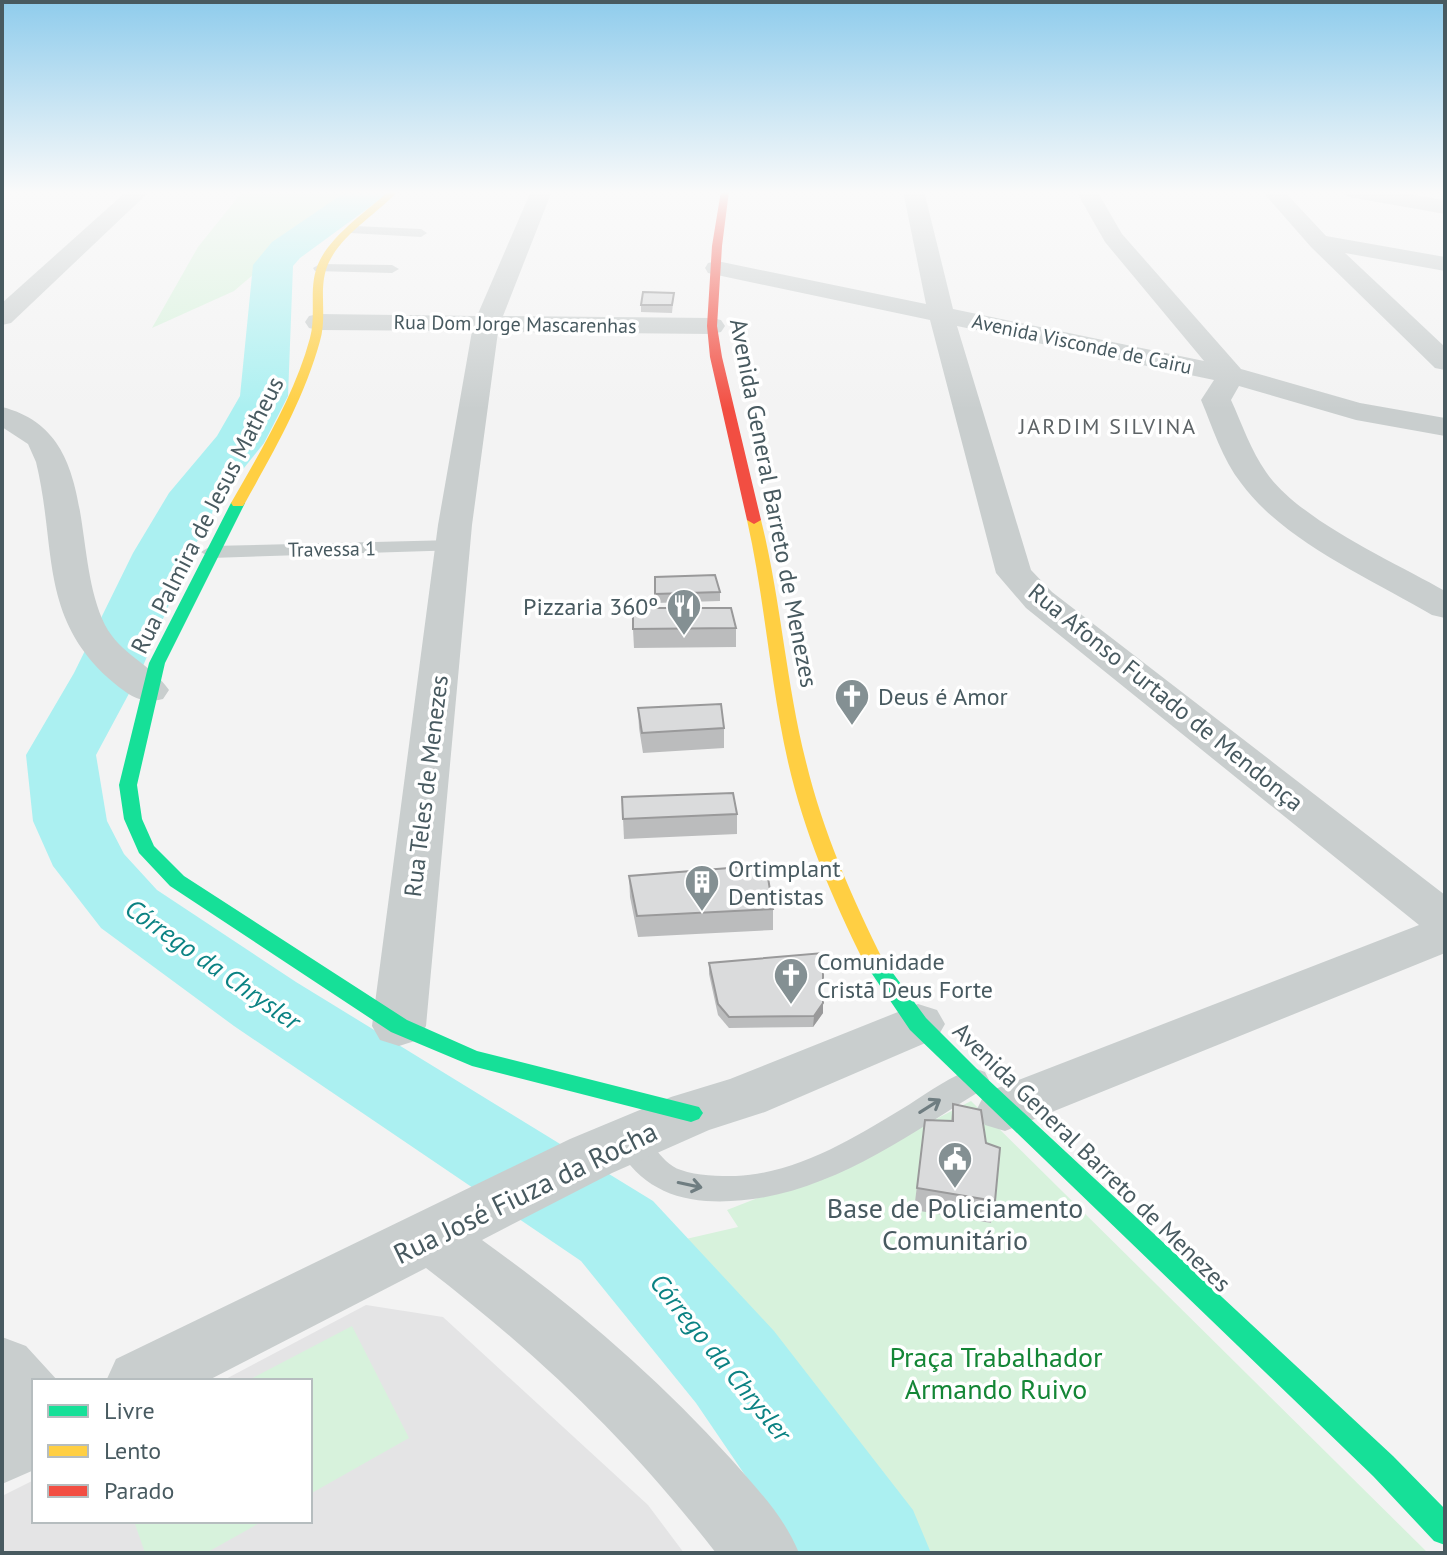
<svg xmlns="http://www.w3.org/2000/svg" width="1447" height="1555" font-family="'PT Sans',sans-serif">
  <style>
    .education { fill: #e4e4e5 }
    .green { fill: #d7f2dc }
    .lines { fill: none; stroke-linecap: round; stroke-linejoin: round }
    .river { fill: #abf0f1; fill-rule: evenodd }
    .lane { fill: #c9cece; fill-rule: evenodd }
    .street { fill: #c9cece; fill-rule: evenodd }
    .fast { fill: #16e098; fill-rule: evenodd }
    .slow { fill: #ffcf43; fill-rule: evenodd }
    .jam { fill: #f24e42; fill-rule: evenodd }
    .wall { fill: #bbbcbd }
    .shaded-wall { fill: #99999a }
    .building { fill: #dadbdc; stroke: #99999a; stroke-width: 2 }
    .oneway { stroke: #6f7d81 }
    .labels { text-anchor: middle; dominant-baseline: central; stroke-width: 7; stroke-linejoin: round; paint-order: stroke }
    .far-street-label { font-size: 20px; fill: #485a60; stroke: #fff }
    .far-neighbourhood-label { font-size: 22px; letter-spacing: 2px; fill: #5e6467; stroke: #fff }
    .street-label { font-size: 24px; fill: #485a60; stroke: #fff }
    .poi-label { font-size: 24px; fill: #485a60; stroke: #fff; text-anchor: start }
    .water-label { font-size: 26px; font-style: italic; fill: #0b8283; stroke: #fff }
    .near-street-label { font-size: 28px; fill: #485a60; stroke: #fff }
    .near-poi-label { font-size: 28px; fill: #485a60; stroke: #fff }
    .near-park-label { font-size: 28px; fill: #148636; stroke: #fff }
  </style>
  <rect width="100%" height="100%" fill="#f3f3f3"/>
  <polygon class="education" points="366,1305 443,1317 648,1505 684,1553 2,1553 2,1496 34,1480 34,1521 310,1521 310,1381 222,1381"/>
  <g class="green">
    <polygon points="243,191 352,191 234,291 152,328 198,247"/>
    <polygon points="971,1101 1428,1553 901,1553 798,1399 673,1242 738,1227 727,1210 862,1157"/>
    <polygon points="352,1326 409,1438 310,1494 310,1381 247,1381"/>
    <polygon points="134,1521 263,1521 206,1553 145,1553"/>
  </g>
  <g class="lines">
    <polygon class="river" points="347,191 387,191 382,198 300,258 293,266 288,396 264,443 220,498 191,553 140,673 96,755 107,821 124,854 157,890 296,982 653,1201 774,1331 913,1510 931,1553 798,1553 696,1403 581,1261 234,1026 101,928 53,866 33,821 26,755 74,673 133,553 169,493 217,436 240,396 253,265 272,242"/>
    <g class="lane">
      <polygon points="354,226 421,229 427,233 421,237 350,233 350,227"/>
      <polygon points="320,264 392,265 399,269 392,273 315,271 313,268"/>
      <polygon points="454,540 464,546 461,550 211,558 201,552 211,546"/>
      <path d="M974 1068 985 1072 989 1080 985 1088C899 1141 812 1207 706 1201 664 1198 634 1179 614 1141L619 1132C649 1122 655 1162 681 1170 697 1176 719 1176 736 1176 800 1173 857 1136 910 1104 930 1091 951 1076 974 1068Z"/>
    </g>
    <g class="street">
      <polygon points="127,191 150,191 11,323 2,325 2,303"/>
      <polygon points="531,191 552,191 503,316 712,318 721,320 725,326 721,332 712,334 498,332 472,525 426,1026 418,1040 399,1046 380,1040 372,1026 438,525 472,331 318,330 309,328 305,322 309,316 318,314 477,316"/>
      <path d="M903 191H924L953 309 1204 361 1105 242 1076 191H1097L1122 234 1241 369 1360 403 1445 418V436L1356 420 1239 386 1231 400C1242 424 1251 451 1266 472 1299 520 1394 562 1445 591V618L1432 615C1371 579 1283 541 1241 483 1222 459 1213 428 1201 400L1214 380 957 326 1031 570 1052 592 1445 895V953L1005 1131 985 1125 977 1109 985 1093 1419 925 1026 608 996 573 930 320 717 275 708 273 705 268 708 263 717 261 926 304Z"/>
      <polygon points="1262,191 1284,191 1326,236 1445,257 1445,271 1345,253 1445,347 1445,370 1435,368 1311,247"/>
      <polygon points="1339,191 1389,191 1445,200 1445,214 1349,197"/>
      <path d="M2 407C102 432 69 552 105 625 120 654 152 665 169 690L163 699C142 704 131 697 114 683 38 619 57 548 36 462L28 444 2 427Z"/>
      <path d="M918 1004 937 1010 945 1024 937 1038 765 1112 709 1130 612 1173 482 1240C573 1305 656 1376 731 1459 757 1489 784 1516 799 1553H716C627 1439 540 1356 426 1268L207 1381H106L116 1359 570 1139 671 1097 730 1079Z"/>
      <polygon points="2,1337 26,1346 58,1381 34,1381 34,1470 2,1484"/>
    </g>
    <g class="fast">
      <polygon points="238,499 245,503 165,663 137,785 142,819 154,846 184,876 407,1020 477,1051 699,1107 703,1113 699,1119 691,1122 472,1066 391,1032 170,886 139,853 124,819 119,785 149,663 231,503"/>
      <polygon points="874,955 881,957 926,1018 982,1074 1393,1456 1445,1509 1445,1545 1434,1541 1373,1476 910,1030 864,962 867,957"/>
    </g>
    <g class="slow">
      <path d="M389 191H398C377 214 343 233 329 262 317 287 328 314 320 341 304 399 274 451 245 503L243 506H233L231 503C261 450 294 397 310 338 317 312 307 285 320 260 334 233 366 212 389 191Z"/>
      <path d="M754 516 761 520C781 600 786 683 806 762 823 832 852 898 884 962L881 967H867L864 962C832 898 804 832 788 762 770 682 765 600 747 520Z"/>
    </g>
    <polygon class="jam" points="721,191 729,191 722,246 717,326 722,357 761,520 754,524 747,520 710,357 707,326 712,246"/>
  </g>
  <g class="wall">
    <polygon points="674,293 672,313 641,312 641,305"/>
    <polygon points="720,592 720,601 655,603 655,594"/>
    <polygon points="736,628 736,647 634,648 633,629"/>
    <polygon points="638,708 724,728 724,748 643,753 639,728"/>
    <polygon points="622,797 737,814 737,834 624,839"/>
    <polygon points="629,876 773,909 773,930 638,937 630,897"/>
    <polygon points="709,963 823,1013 813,1027 729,1028 718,1015 709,974"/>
    <polygon points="953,1104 995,1201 991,1223 914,1210 925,1120 951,1121"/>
  </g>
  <polygon class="shaded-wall" points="823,1003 823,1013 813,1027 814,1016"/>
  <g class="building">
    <polygon points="643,292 674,293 672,305 641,305"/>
    <polygon points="715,575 720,592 655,594 655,577"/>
    <polygon points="633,608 731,608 736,628 633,629"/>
    <polygon points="721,704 724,728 642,733 638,708"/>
    <polygon points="733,793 737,814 623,819 622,797"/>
    <polygon points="766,865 773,909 637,916 629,876"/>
    <polygon points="823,953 823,1003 814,1016 729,1017 718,1004 709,963"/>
    <polygon points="953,1104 981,1110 986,1143 1000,1148 995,1201 917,1188 925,1120 953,1121"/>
  </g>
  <defs><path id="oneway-shaft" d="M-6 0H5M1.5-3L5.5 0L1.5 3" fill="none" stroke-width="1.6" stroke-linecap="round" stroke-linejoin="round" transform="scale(2)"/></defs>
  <g class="oneway">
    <use href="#oneway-shaft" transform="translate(930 1106) rotate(-32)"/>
    <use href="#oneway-shaft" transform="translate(690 1185) rotate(12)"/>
  </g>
  <linearGradient id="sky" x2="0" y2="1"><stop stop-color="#8fccec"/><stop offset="0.47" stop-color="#fafafa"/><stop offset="1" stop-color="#fafafa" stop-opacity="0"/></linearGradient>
  <rect width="1447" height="409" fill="url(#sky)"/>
  <defs>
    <g id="restaurant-pin" transform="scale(1.8)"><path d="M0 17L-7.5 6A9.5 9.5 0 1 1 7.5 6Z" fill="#849093" stroke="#fff"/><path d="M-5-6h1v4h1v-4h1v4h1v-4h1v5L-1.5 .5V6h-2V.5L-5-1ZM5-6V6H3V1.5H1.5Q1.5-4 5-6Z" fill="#fff"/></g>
    <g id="church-pin" transform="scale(1.8)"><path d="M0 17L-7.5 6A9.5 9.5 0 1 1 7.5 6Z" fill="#849093" stroke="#fff"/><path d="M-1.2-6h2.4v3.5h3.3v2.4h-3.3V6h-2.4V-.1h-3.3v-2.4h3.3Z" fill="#fff"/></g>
    <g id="building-pin" transform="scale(1.8)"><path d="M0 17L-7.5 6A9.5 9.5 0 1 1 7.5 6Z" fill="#849093" stroke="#fff"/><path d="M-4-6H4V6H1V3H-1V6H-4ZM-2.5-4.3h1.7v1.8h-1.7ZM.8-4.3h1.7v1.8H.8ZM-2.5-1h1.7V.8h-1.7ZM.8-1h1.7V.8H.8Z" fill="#fff"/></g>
    <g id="civic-pin" transform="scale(1.8)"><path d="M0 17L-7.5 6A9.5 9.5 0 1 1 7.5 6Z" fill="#849093" stroke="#fff"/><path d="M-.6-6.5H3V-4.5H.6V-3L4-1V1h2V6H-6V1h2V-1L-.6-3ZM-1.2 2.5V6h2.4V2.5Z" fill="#fff"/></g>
  </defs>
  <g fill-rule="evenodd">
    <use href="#restaurant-pin" x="684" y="606"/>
    <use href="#church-pin" x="852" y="696"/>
    <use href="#building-pin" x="702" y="882"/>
    <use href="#church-pin" x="791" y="975"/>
    <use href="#civic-pin" x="955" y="1159"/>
  </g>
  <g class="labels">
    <g class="far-street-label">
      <text transform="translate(515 324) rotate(1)">Rua Dom Jorge Mascarenhas</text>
      <text transform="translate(1082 344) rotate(12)">Avenida Visconde de Cairu</text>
      <text transform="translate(332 549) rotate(-1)">Travessa 1</text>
    </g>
    <g class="far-neighbourhood-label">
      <text x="1108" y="426">JARDIM SILVINA</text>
    </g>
    <g class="street-label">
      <text transform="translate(774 503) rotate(79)">Avenida General Barreto de Menezes</text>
      <text transform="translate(207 515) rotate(-63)">Rua Palmira de Jesus Matheus</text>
      <text transform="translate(1166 697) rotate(39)">Rua Afonso Furtado de Mendonça</text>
      <text transform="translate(426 786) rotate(-83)">Rua Teles de Menezes</text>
      <text transform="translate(1092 1157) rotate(44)">Avenida General Barreto de Menezes</text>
    </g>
    <g class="poi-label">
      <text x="658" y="606" text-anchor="end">Pizzaria 360º</text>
      <text x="878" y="696">Deus é Amor</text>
      <text x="728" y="868">Ortimplant<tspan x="728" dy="28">Dentistas</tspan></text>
      <text x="817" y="961">Comunidade<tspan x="817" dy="28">Cristã Deus Forte</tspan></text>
    </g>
    <g class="water-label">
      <text transform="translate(213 964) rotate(35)">Córrego da Chrysler</text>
      <text transform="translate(721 1357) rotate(51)">Córrego da Chrysler</text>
    </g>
    <g class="near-street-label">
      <text transform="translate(525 1192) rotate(-26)">Rua José Fiuza da Rocha</text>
    </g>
    <g class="near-poi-label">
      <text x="955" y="1207">Base de Policiamento<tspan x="955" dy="32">Comunitário</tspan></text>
    </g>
    <g class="near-park-label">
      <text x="996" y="1356">Praça Trabalhador<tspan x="996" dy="32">Armando Ruivo</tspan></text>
    </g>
  </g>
  <rect width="1447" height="1555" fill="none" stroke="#485a60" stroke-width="8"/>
  <rect x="32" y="1379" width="280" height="144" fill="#ffffff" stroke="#b6bdbf" stroke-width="2"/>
  <rect x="48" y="1405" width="40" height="12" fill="#16e098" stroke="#b6bdbf" stroke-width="2"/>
  <text x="104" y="1419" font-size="24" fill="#485a60">Livre</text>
  <rect x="48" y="1445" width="40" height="12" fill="#ffcf43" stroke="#b6bdbf" stroke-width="2"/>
  <text x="104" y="1459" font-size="24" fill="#485a60">Lento</text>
  <rect x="48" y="1485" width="40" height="12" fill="#f24e42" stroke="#b6bdbf" stroke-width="2"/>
  <text x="104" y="1499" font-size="24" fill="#485a60">Parado</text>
</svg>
